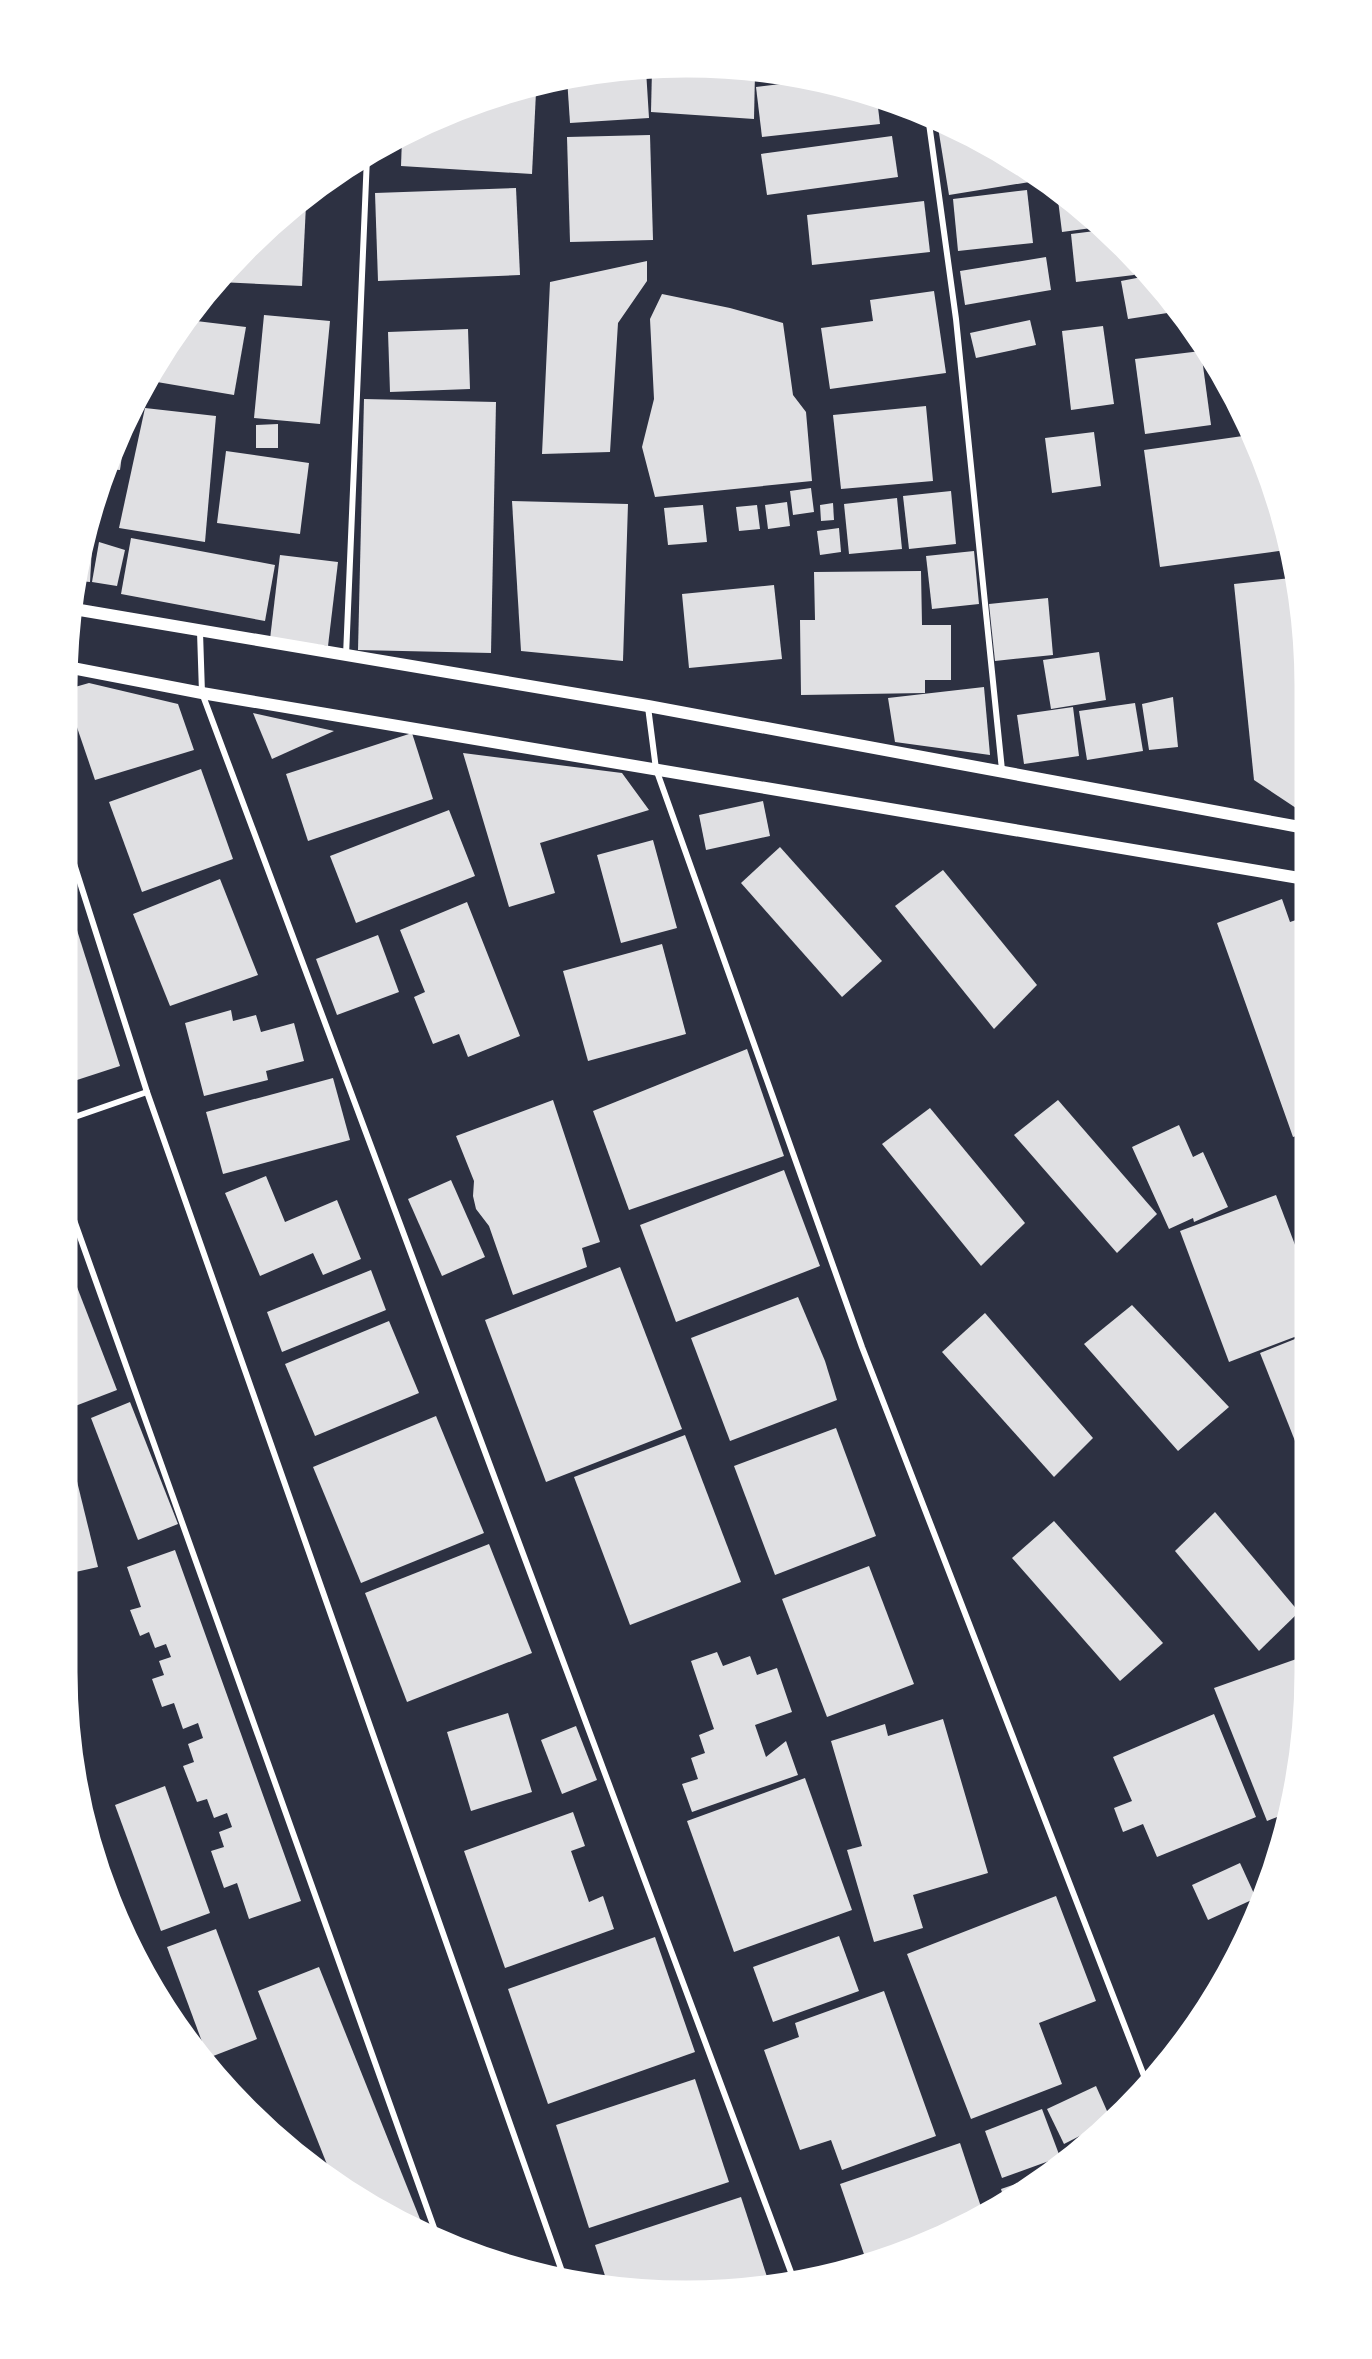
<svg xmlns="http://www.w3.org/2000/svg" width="1372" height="2359" font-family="'Nunito Sans',sans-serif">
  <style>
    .building { fill: #e0e0e3 }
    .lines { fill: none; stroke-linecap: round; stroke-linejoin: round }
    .minor { stroke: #fff; stroke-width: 6 }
    .secondary { stroke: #fff; stroke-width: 12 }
    .rim { fill: none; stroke: #fff; stroke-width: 3 }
  </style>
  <rect width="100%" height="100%" fill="#2d3142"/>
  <g class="building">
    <polygon points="686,66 755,73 754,119 651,112 652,69"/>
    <polygon points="646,70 649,118 570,123 567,78"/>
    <polygon points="814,80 877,99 880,124 762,137 756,87"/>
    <polygon points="520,92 536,92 532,174 401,166 402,138 448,113"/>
    <polygon points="937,121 1030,170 1042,180 949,195"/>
    <polygon points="650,135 653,240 570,242 567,137"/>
    <polygon points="892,136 898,177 767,195 761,154"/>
    <polygon points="516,188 520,275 378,281 375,193"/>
    <polygon points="1027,190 1033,243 958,251 953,199"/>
    <polygon points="1057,192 1099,227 1062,232"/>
    <polygon points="924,201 930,252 812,265 807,215"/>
    <polygon points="299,205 306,205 302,286 219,282 247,248"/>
    <polygon points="1103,230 1125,248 1132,258 1134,275 1076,282 1071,234"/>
    <polygon points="1046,257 1051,290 965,305 960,271"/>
    <polygon points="647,261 647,281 618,323 610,452 542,454 550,282"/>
    <polygon points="1147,276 1174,312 1128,319 1121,281"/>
    <polygon points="934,291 946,373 830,389 821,328 873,321 870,300"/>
    <polygon points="662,294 730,308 783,323 793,395 806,412 812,481 655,497 642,447 654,399 650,319"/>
    <polygon points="264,315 330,321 320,424 254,418"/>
    <polygon points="188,320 246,327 234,395 151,381 170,342"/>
    <polygon points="1030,320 1036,345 976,358 970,333"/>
    <polygon points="1103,326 1114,404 1071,410 1062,331"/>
    <polygon points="468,329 470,389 390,392 388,332"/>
    <polygon points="1201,351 1211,425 1145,434 1135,359"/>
    <polygon points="364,399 496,402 491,653 358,650"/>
    <polygon points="926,406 933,481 841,489 833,415"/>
    <polygon points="145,408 216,416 205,542 119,528"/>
    <polygon points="278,424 278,448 256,448 256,425"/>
    <polygon points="1094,432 1101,486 1052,493 1045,438"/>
    <polygon points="1250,435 1273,487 1286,550 1160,567 1144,450"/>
    <polygon points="118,447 123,448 120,470 108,469"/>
    <polygon points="226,451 309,463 300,534 217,523"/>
    <polygon points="811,488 814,512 793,515 790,491"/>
    <polygon points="951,491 956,544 909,549 903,496"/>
    <polygon points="897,498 902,549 849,554 844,504"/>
    <polygon points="512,501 628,504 623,661 521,651"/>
    <polygon points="787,502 790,526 768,529 765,505"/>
    <polygon points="833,503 834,520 821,521 820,505"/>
    <polygon points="703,505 707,542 668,545 664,508"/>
    <polygon points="757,505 760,529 739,531 736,507"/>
    <polygon points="94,513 90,582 80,581 82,571"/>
    <polygon points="839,528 841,552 820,555 817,531"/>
    <polygon points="131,538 275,565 265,621 121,594"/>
    <polygon points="99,542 125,550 117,586 92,582"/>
    <polygon points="974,551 979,604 932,609 926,556"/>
    <polygon points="280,555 338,562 328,646 270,639"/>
    <polygon points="921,571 922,625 951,625 951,680 925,680 925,693 801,695 800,620 815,620 814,572"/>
    <polygon points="1291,578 1305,645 1305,814 1254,780 1234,584"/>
    <polygon points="774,585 782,659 689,668 682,594"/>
    <polygon points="1048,598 1053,655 995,661 989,604"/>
    <polygon points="1099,652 1106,700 1051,709 1043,660"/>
    <polygon points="89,683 178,704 194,750 95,780 68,701 68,689"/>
    <polygon points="984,687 990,755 895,742 888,698"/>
    <polygon points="1173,697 1178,747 1149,750 1142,704"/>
    <polygon points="1135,703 1143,751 1087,760 1079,711"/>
    <polygon points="1073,707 1079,756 1024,764 1017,715"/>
    <polygon points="253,713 334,731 272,759"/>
    <polygon points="412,733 433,799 308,841 286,774"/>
    <polygon points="463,753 622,773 649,810 540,843 555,893 509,907"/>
    <polygon points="201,769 233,859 142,892 109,802"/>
    <polygon points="763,801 770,836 706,850 699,815"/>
    <polygon points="449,810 475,876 356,923 330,856"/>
    <polygon points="653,840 677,928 621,943 597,855"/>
    <polygon points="780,847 882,961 842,997 741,883"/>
    <polygon points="943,870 1037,985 994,1029 895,906"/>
    <polygon points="220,879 258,975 170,1006 133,914"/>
    <polygon points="1282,899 1290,922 1305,917 1305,1133 1293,1137 1217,923"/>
    <polygon points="467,902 520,1036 468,1057 459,1034 433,1044 414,997 425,992 400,930"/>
    <polygon points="69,905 120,1066 77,1080 69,1054"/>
    <polygon points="378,935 399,992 337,1015 316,959"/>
    <polygon points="662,944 686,1034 588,1061 563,971"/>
    <polygon points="231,1010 233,1021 256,1015 261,1032 294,1023 304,1061 266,1071 268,1080 204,1096 185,1023"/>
    <polygon points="747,1049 784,1156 629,1210 593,1111"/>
    <polygon points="333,1078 350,1140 223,1174 206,1112"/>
    <polygon points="553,1100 600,1242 582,1248 587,1267 513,1295 489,1226 476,1209 473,1196 474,1181 456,1136"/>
    <polygon points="1058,1100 1157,1214 1117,1253 1014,1135"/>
    <polygon points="930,1108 1025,1223 981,1266 882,1144"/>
    <polygon points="1179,1125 1193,1157 1203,1152 1228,1207 1194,1222 1193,1218 1169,1229 1132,1147"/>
    <polygon points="784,1170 820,1266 676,1322 640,1225"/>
    <polygon points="266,1176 285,1222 337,1200 361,1259 323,1275 313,1253 260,1276 225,1193"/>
    <polygon points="451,1180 485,1257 442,1276 408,1199"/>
    <polygon points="1276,1195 1305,1271 1305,1333 1229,1362 1180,1231"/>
    <polygon points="620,1267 682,1429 546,1482 485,1320"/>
    <polygon points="70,1269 117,1390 70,1408"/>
    <polygon points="371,1270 386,1310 282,1352 267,1312"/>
    <polygon points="798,1297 825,1361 837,1400 730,1441 691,1338"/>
    <polygon points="1132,1305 1229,1407 1178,1451 1084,1344"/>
    <polygon points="985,1313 1093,1438 1054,1477 942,1352"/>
    <polygon points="389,1321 419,1393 315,1436 285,1364"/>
    <polygon points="1305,1335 1305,1454 1301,1456 1260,1353"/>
    <polygon points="130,1402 178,1524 138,1540 91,1418"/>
    <polygon points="436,1416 484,1533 361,1583 313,1467"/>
    <polygon points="836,1428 876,1536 775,1575 734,1466"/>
    <polygon points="685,1435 741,1582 630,1625 574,1477"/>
    <polygon points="73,1465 98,1567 71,1573 70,1466"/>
    <polygon points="1215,1512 1299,1612 1259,1651 1175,1551"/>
    <polygon points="1054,1521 1163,1643 1120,1681 1012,1558"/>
    <polygon points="489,1544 532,1653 407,1702 365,1593"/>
    <polygon points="175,1550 301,1901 249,1919 237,1883 224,1888 211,1851 224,1847 219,1832 232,1827 227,1813 214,1818 207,1799 197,1802 183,1766 194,1762 188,1744 203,1738 198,1723 183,1729 174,1703 162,1707 152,1679 164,1675 159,1661 171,1657 166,1644 155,1648 149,1632 140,1636 130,1610 141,1607 127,1567"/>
    <polygon points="869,1566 914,1684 827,1717 782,1599"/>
    <polygon points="717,1652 723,1666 750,1656 757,1675 777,1668 792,1712 755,1725 766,1757 786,1741 798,1775 692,1812 682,1784 698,1779 691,1758 705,1753 699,1735 714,1729 691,1661"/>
    <polygon points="1305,1656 1305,1714 1285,1814 1267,1821 1214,1688"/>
    <polygon points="508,1713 532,1792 471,1811 447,1732"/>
    <polygon points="1214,1714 1256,1817 1157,1857 1143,1824 1123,1832 1114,1808 1132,1801 1113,1757"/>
    <polygon points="943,1719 988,1873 913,1895 923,1928 874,1942 847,1850 862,1846 831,1741 885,1724 888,1736"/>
    <polygon points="576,1726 597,1780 562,1794 541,1740"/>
    <polygon points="805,1778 852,1910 734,1952 687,1821"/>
    <polygon points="165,1786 210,1913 161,1931 115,1805"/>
    <polygon points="573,1812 585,1846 571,1851 589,1902 603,1896 614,1929 505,1968 464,1851"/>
    <polygon points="86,1816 99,1851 94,1853 92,1845"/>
    <polygon points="1240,1863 1256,1898 1208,1920 1192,1885"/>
    <polygon points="1056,1896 1096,2001 1039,2023 1062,2084 971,2119 907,1954"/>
    <polygon points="216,1929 257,2039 208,2058 167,1947"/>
    <polygon points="839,1936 859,1991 773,2022 753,1967"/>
    <polygon points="655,1937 695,2052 548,2104 508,1989"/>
    <polygon points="319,1967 426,2234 412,2229 334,2182 258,1991"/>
    <polygon points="884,1991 936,2136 842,2170 831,2140 800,2150 764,2050 799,2037 795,2023"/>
    <polygon points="695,2079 729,2182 589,2228 556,2125"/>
    <polygon points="1096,2086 1111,2120 1064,2144 1047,2109"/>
    <polygon points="1042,2109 1060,2157 1002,2178 985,2131"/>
    <polygon points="960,2143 984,2216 923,2246 867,2263 840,2184"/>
    <polygon points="1046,2174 1005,2203 1001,2189"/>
    <polygon points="741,2197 770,2286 726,2292 609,2288 595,2245"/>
  </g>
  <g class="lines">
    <g class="minor">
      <polyline points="928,116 956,319 1002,770"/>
      <polyline points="200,632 202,693 795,2283"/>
      <polyline points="346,656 367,157"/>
      <polyline points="648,707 656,769 862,1347 1146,2081"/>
      <polyline points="68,845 147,1092 565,2280"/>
      <polyline points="69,1119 147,1092"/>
      <polyline points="69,1206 438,2239"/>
    </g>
    <g class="secondary">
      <polyline points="74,609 648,706 1305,828"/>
      <polyline points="67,667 202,693 1305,879"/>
    </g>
  </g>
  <path d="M0 0H1372V2359H0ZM686 76H686A610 610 0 0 1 1296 686V1672A610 610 0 0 1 686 2282H686A610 610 0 0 1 76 1672V686A610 610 0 0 1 686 76Z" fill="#fff" fill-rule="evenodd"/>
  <path class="rim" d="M686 76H686A610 610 0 0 1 1296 686V1672A610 610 0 0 1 686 2282H686A610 610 0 0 1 76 1672V686A610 610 0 0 1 686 76Z"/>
</svg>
